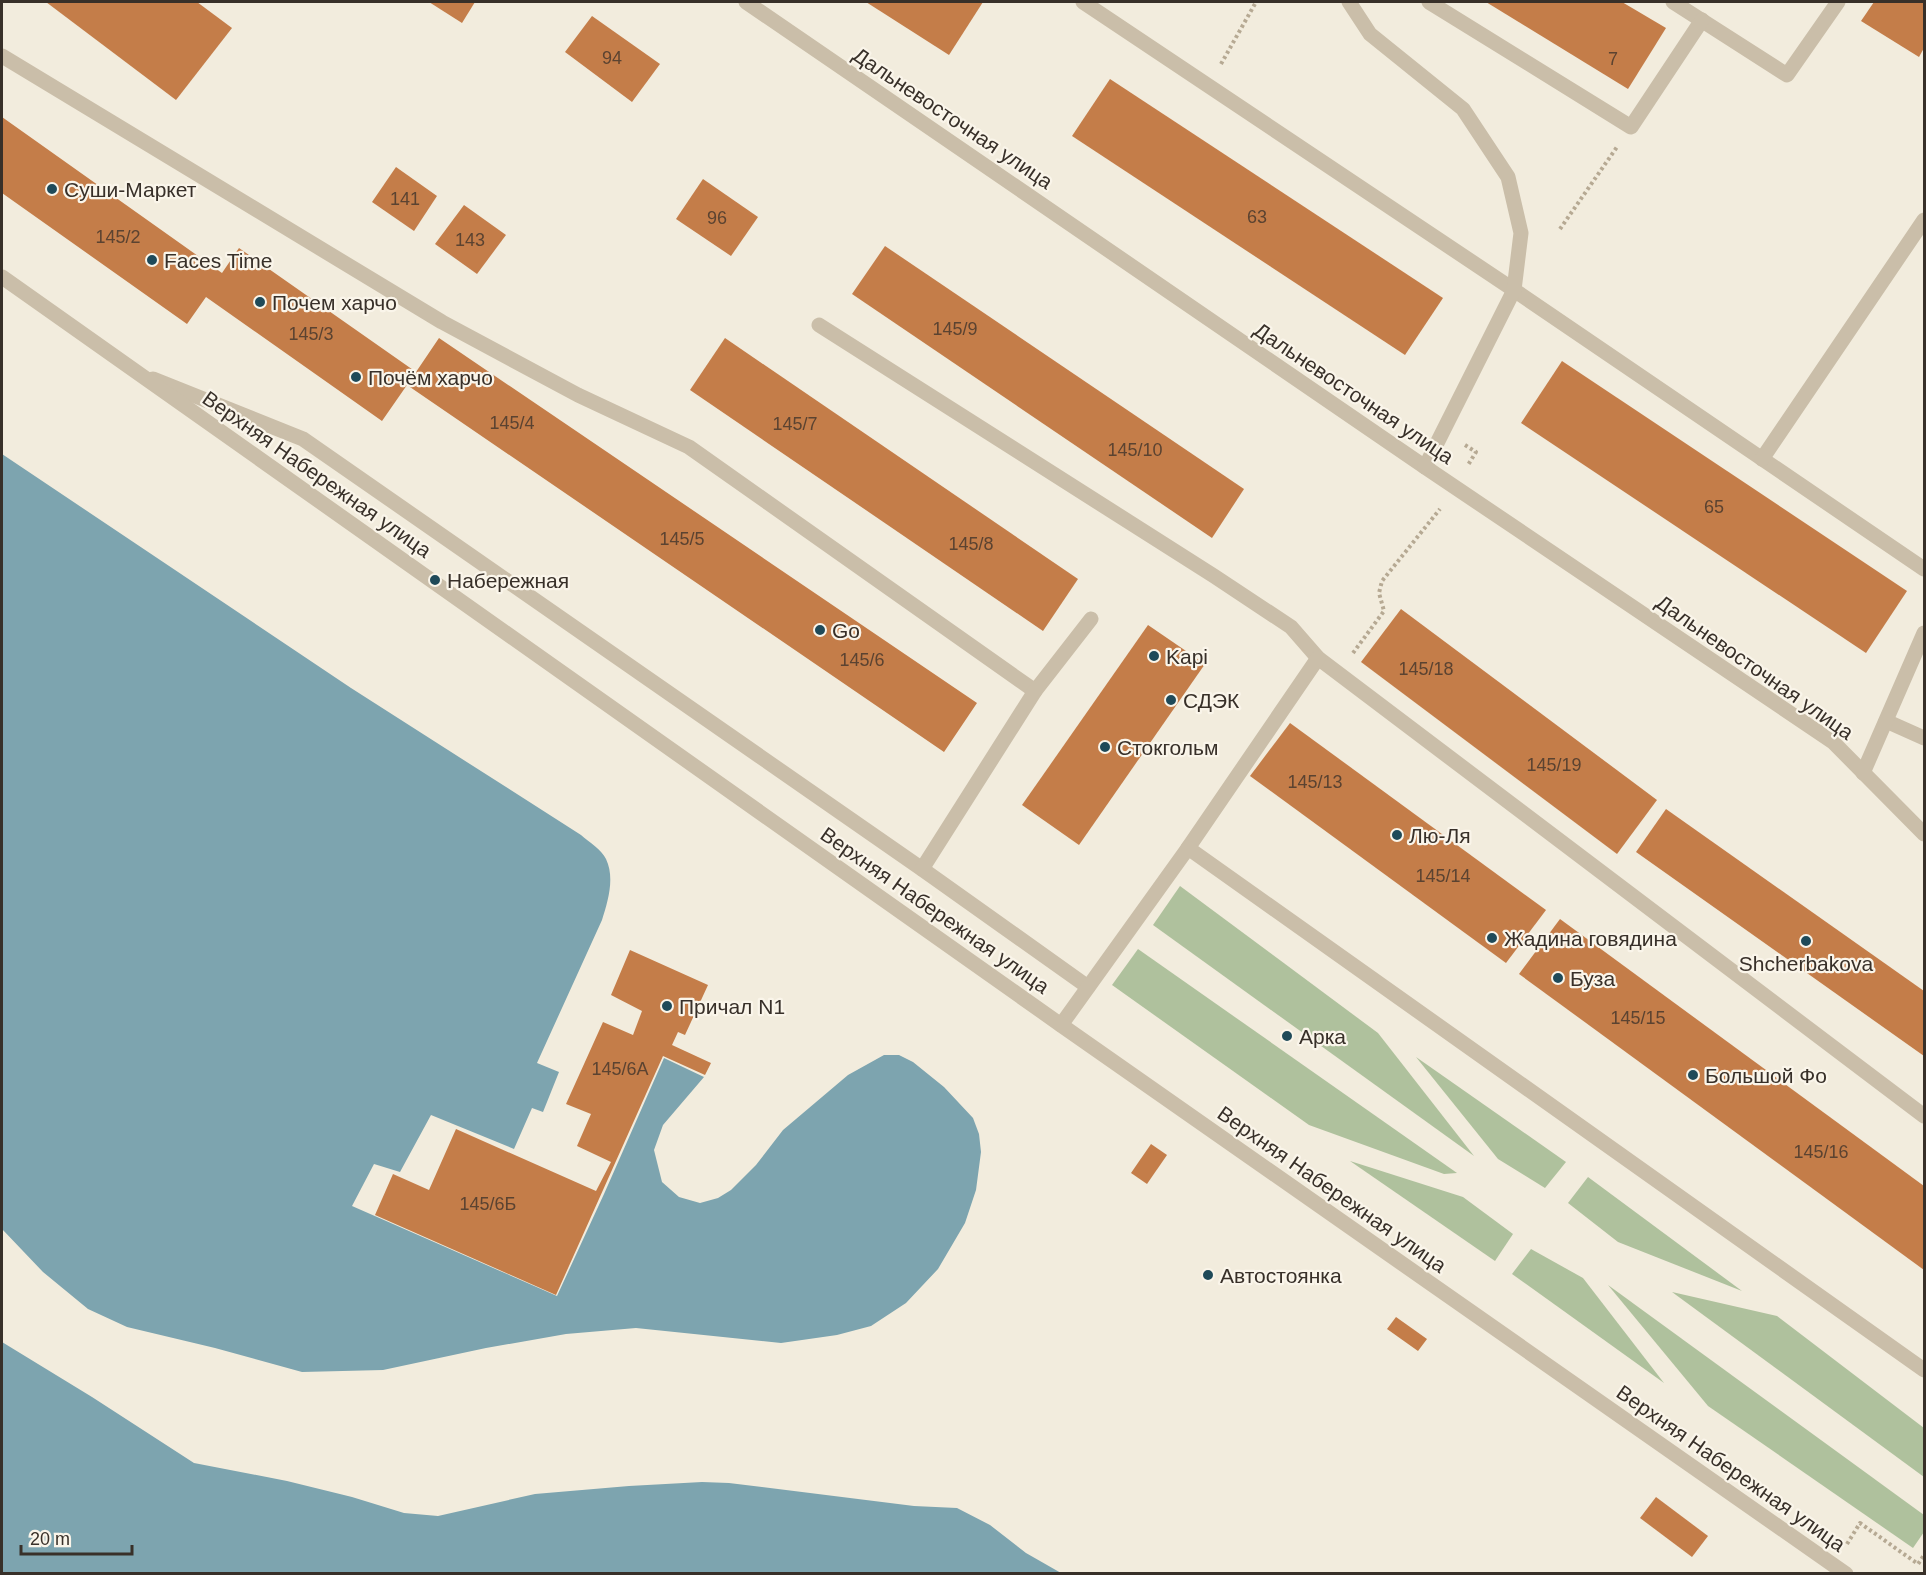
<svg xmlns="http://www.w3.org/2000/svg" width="1926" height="1575" font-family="Arial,sans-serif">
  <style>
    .green { fill: #afc19d }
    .water { fill: #7da4af }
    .building { fill: #c47d49 }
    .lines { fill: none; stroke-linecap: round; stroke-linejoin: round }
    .path { stroke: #b6a993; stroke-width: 4; stroke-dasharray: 3 3; stroke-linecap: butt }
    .service { stroke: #cabea9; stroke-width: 15 }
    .minor { stroke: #cabea9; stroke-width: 15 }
    .poi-dot { fill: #1f4a59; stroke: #faf5ea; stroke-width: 2 }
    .labels { text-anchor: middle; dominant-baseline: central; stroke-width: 4.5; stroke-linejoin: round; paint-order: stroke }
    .number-label { font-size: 18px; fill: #5b4331 }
    .street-label { font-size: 21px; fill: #383029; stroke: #faf5ea }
    .poi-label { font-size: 21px; fill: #383029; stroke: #faf5ea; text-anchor: start }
  </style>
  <rect width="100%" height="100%" fill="#f2ecdd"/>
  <g class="green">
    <polygon points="1180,886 1378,1033 1474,1156 1153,925"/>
    <polygon points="1138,949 1457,1173 1444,1174 1309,1125 1112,985"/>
    <polygon points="1416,1057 1566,1162 1545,1188 1498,1159"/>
    <polygon points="1350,1161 1463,1197 1513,1234 1495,1261"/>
    <polygon points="1588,1177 1742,1291 1618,1242 1568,1203"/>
    <polygon points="1531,1249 1583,1278 1664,1383 1512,1274"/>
    <polygon points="1608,1285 1924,1515 1924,1532 1913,1548 1708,1406"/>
    <polygon points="1672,1292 1777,1316 1924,1428 1924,1477"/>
  </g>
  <g class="water">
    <path d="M2 454 351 688 581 835C589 842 602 850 606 859 615 878 608 901 602 920L537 1063 559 1072 543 1112 532 1108 514 1149 431 1115 400 1172 374 1164 352 1206 557 1296 604 1194 664 1058 704 1077 663 1125 654 1150 662 1182 679 1197 700 1203 718 1198 731 1190 756 1165 783 1130 848 1075 884 1055H899L913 1062 944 1087 973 1118 979 1134 981 1152 976 1190 965 1223 938 1269 906 1303 871 1326 837 1335 781 1343 636 1328 566 1334 486 1348 383 1370 302 1372 215 1348 127 1327 88 1309 43 1272 2 1229Z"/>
    <polygon points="2,1342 92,1397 194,1463 287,1481 352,1497 404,1513 438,1516 535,1494 629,1486 702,1482 729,1483 914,1506 957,1508 990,1525 1026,1553 1061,1573 2,1573"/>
  </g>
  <g class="building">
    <polygon points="46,2 197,2 232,28 176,100"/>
    <polygon points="429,2 475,2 462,23"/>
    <polygon points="866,2 983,2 949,55"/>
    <polygon points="1486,2 1622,2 1666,28 1628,89"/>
    <polygon points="1874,2 1924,2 1924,48 1919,57 1861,21"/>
    <polygon points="592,16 660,64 632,102 565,52"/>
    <polygon points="1110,79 1443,298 1405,355 1072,136"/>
    <polygon points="2,117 222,273 239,248 416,372 439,338 977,703 944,752 407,385 382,421 206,297 187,324 2,193"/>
    <polygon points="396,167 437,196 414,231 372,202"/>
    <polygon points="703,179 758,217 731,256 676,219"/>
    <polygon points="464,205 506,235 477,274 435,244"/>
    <polygon points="885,246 1244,489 1212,538 852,294"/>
    <polygon points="725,338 1078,579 1043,631 690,390"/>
    <polygon points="1562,361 1907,591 1866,653 1521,423"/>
    <polygon points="1401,609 1657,800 1617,854 1361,662"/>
    <polygon points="1148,625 1205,664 1079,845 1022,805"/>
    <polygon points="1290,723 1546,910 1506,963 1250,776"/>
    <polygon points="1666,809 1924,991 1924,1056 1636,852"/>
    <polygon points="1560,919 1924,1186 1924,1270 1519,974"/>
    <polygon points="630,950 708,985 685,1035 678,1032 672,1045 711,1063 705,1075 663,1056 556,1295 375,1215 393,1174 429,1190 456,1129 596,1191 611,1162 577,1146 591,1114 566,1104 603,1022 633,1035 642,1011 611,995"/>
    <polygon points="1151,1144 1167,1155 1147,1184 1131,1173"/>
    <polygon points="1396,1317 1427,1339 1418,1351 1387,1329"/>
    <polygon points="1656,1497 1708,1536 1692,1557 1640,1518"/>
  </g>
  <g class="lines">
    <g class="path">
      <polyline points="1221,64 1256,2"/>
      <polyline points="1560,229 1617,147"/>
      <polyline points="1465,445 1476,452 1468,465"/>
      <polyline points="1353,653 1384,611 1379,593 1382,581 1440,509"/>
      <polyline points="1847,1544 1860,1523 1918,1564 1924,1555"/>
    </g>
    <g class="service">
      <polyline points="1083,2 1514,290 1924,569"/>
      <polyline points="1673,2 1787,75 1838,2"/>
      <polyline points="2,56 442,322 578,395 689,447 1035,691"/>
      <polyline points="819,325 1214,576 1291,627 1318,658 1924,1116"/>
      <polyline points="153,379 303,439 922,869 1088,987"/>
      <polyline points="1762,459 1924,220"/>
      <polyline points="1886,721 1924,738"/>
      <polyline points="1863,773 1924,633"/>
      <polyline points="1188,848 1318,658"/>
      <polyline points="922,869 1035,691 1091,619"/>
      <polyline points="1061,1025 1188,848 1924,1370"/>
    </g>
    <g class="minor">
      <polyline points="746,2 1425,467 1833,742 1924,834"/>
      <polyline points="1349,2 1370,34 1463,109 1508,177 1521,233 1514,290 1425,467"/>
      <polyline points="1429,2 1631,127 1702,20"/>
      <polyline points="2,277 1061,1025 1846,1574"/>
    </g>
  </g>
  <g class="poi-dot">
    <circle cx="52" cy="189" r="6"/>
    <circle cx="152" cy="260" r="6"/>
    <circle cx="260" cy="302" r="6"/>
    <circle cx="356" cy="377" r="6"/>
    <circle cx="435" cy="580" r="6"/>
    <circle cx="820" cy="630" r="6"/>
    <circle cx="1154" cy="656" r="6"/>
    <circle cx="1171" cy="700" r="6"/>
    <circle cx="1105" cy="747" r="6"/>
    <circle cx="1397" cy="835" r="6"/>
    <circle cx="1492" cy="938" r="6"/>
    <circle cx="1806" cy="941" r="6"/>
    <circle cx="1558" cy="978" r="6"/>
    <circle cx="667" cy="1006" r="6"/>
    <circle cx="1287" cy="1036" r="6"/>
    <circle cx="1693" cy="1075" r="6"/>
    <circle cx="1208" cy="1275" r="6"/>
  </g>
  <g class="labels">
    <g class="number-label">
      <text x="612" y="58">94</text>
      <text x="1613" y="59">7</text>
      <text x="405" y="199">141</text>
      <text x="1257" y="217">63</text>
      <text x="717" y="218">96</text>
      <text x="118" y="237">145/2</text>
      <text x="470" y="240">143</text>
      <text x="955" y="329">145/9</text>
      <text x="311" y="334">145/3</text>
      <text x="512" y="423">145/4</text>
      <text x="795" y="424">145/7</text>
      <text x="1135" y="450">145/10</text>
      <text x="1714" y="507">65</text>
      <text x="682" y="539">145/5</text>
      <text x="971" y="544">145/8</text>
      <text x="862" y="660">145/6</text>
      <text x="1426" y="669">145/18</text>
      <text x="1554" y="765">145/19</text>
      <text x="1315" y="782">145/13</text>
      <text x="1443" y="876">145/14</text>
      <text x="1638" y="1018">145/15</text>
      <text x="620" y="1069">145/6А</text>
      <text x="1821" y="1152">145/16</text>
      <text x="488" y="1204">145/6Б</text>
    </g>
    <g class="street-label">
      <text transform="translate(953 118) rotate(34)">Дальневосточная улица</text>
      <text transform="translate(1354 393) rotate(34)">Дальневосточная улица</text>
      <text transform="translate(317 474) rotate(35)">Верхняя Набережная улица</text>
      <text transform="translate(1755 667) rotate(35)">Дальневосточная улица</text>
      <text transform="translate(935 910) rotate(35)">Верхняя Набережная улица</text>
      <text transform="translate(1332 1189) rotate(35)">Верхняя Набережная улица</text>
      <text transform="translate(1731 1468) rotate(35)">Верхняя Набережная улица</text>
    </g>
    <g class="poi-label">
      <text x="64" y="189">Суши-Маркет</text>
      <text x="164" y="260">Faces Time</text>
      <text x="272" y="302">Почем харчо</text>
      <text x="368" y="377">Почём харчо</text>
      <text x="447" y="580">Набережная</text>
      <text x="832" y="630">Go</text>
      <text x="1166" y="656">Kapi</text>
      <text x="1183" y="700">СДЭК</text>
      <text x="1117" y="747">Стокгольм</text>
      <text x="1409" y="835">Лю-Ля</text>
      <text x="1504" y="938">Жадина говядина</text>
      <text x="1806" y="963" text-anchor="middle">Shcherbakova</text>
      <text x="1570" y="978">Буза</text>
      <text x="679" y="1006">Причал N1</text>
      <text x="1299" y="1036">Арка</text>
      <text x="1705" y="1075">Большой Фо</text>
      <text x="1220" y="1275">Автостоянка</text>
    </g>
  </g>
  <rect width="1926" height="1575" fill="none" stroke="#383029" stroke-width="6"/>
  <path d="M21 1545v9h111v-9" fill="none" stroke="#383029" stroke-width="3"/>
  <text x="30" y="1545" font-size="18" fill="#383029" stroke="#faf5ea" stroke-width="4.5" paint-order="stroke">20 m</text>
</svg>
